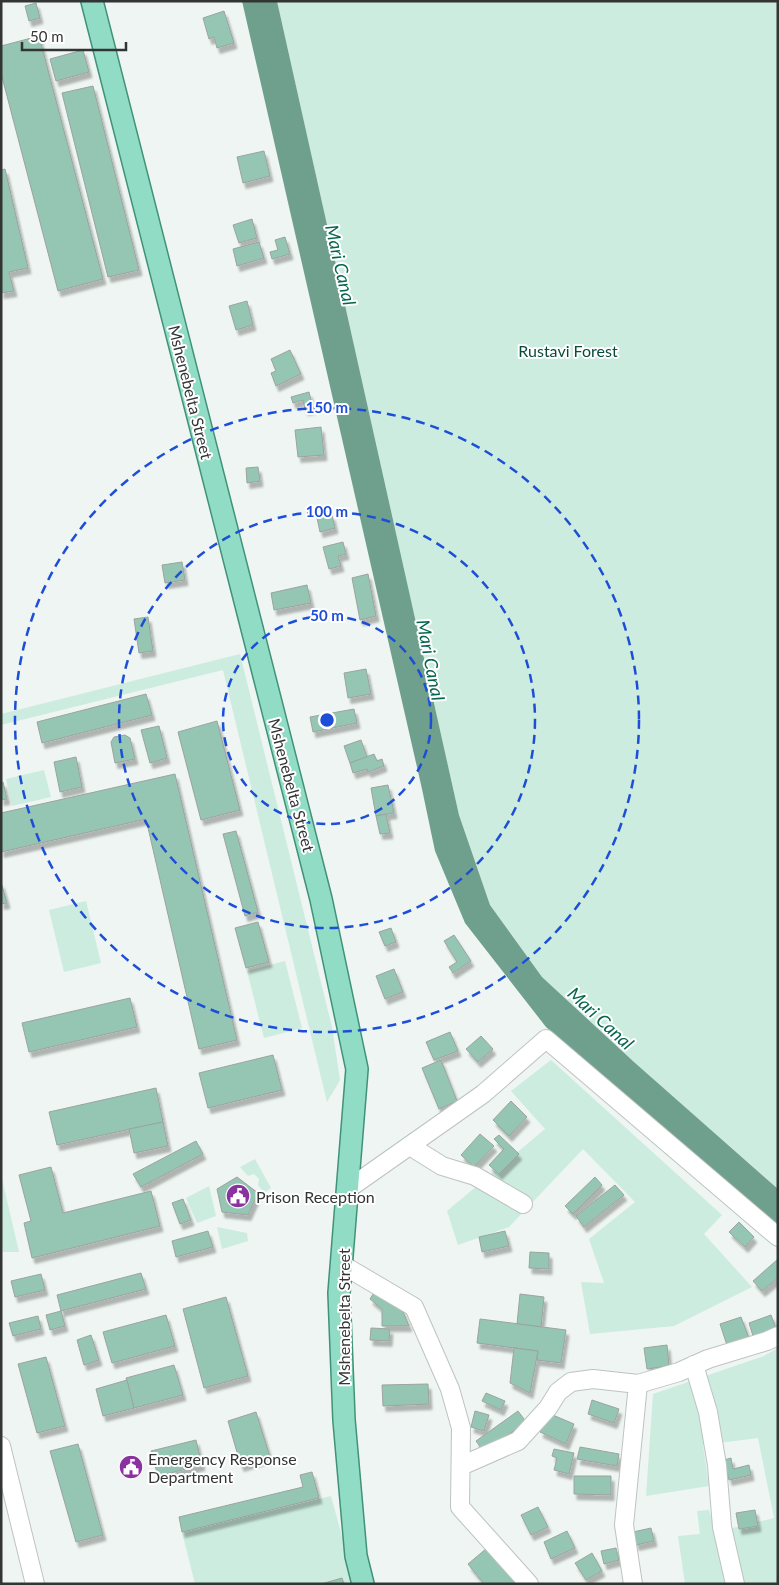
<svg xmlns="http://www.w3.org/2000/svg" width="779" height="1585" font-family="Lato,sans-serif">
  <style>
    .green { fill: #ccecdf }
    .water { fill: #6fa08d }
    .building { fill: #94c6b3; stroke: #9ca3a0; filter: url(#shadow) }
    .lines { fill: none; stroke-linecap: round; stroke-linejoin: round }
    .minor-casing { stroke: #bdc3c1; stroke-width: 20 }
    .major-casing { stroke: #419279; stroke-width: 24 }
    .minor { stroke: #fff; stroke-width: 18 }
    .major { stroke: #91dcc5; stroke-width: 21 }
    .ring { fill: none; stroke: #1d4ed8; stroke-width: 2.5; stroke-dasharray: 9 6 }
    .labels { text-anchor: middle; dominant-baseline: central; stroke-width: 4; stroke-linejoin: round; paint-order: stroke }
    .park-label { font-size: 16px; fill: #074c3a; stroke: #fff }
    .street-label { font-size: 16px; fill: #333534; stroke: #fff }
    .poi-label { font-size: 16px; fill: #333534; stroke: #fff; text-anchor: start }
    .water-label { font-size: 18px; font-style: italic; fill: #05664e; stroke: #fff }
    .centre { fill: #1d4ed8; stroke: #fff; stroke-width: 2.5 }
    .ring-label { font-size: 15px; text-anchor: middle; font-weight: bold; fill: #1d4ed8; stroke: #fff; stroke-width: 4; stroke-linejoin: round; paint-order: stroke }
  </style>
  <defs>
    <filter id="shadow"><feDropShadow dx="3" dy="5.5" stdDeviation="1" flood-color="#0004"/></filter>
  </defs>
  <rect width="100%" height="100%" fill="#eef5f2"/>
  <g class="green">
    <polygon points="277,1 778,1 778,1189 634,1062 542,977 490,905 459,815"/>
    <polygon points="240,654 332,1027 340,1080 327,1102 223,670 1,725 1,714"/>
    <polygon points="44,770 51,797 12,806 6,779"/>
    <polygon points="86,901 101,963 64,972 49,910"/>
    <polygon points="285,961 302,1028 264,1038 247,971"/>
    <polygon points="551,1060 722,1215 704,1234 752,1287 674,1326 590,1334 581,1282 604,1283 589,1239 635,1202 583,1149 509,1227 458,1245 447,1211 545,1129 511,1091"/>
    <polygon points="255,1159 271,1188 264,1193 258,1185 259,1179 254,1174 248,1176 240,1167"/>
    <polygon points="1,1175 19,1252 3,1252 1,1244"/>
    <polygon points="209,1186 216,1216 197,1223 186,1198"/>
    <polygon points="217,1227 247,1233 248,1241 222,1249"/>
    <polygon points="778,1348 778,1584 685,1584 678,1536 700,1534 697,1511 709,1510 716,1532 774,1518 758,1438 703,1445 709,1486 646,1496 653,1394 764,1356"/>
    <polygon points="331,1496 355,1584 195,1584 182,1532"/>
  </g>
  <polygon class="water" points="242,1 277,1 459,815 490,905 542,977 634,1062 778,1189 778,1228 546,1027 465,923 435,851 422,789"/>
  <g class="building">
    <polygon points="36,3 40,18 29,21 25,6"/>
    <polygon points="224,11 234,43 217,48 214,37 209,39 203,18"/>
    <polygon points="39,36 103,279 58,291 1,73 1,46"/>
    <polygon points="83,50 89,72 56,81 50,59"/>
    <polygon points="93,86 139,270 108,277 62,93"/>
    <polygon points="264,151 270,176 243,183 237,157"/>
    <polygon points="5,169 28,268 9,272 14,291 1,293 1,170"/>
    <polygon points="252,219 257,238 239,243 233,225"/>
    <polygon points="285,237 290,254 272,259 270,252 278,250 275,240"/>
    <polygon points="259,242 264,258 237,266 233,249"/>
    <polygon points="247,301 253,325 236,330 229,306"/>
    <polygon points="290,350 301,374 276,386 271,373 276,371 271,359"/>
    <polygon points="309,392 313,408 305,410 303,400 293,403 291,397"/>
    <polygon points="321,427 324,455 298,457 295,430"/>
    <polygon points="258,467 260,481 247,483 246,468"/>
    <polygon points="332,515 335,528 320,532 317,518"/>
    <polygon points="343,542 346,554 338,556 341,566 329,569 323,547"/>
    <polygon points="182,562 185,580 165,583 162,565"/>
    <polygon points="368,574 376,616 360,620 352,578"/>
    <polygon points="307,585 311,603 274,610 271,593"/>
    <polygon points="148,617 153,651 139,653 134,619"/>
    <polygon points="366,669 371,694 348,698 344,673"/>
    <polygon points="146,694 152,715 42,743 37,722"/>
    <polygon points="354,709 357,723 313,732 310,717"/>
    <polygon points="217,721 240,810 201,820 178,732"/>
    <polygon points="159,726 167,758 150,763 141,730"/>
    <polygon points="125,735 130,738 135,759 115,763 111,742 114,737"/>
    <polygon points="361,740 367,757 350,763 344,746"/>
    <polygon points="374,754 377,761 382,759 384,766 368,772 367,769 353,773 350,763"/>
    <polygon points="76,757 82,787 60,792 54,762"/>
    <polygon points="175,774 237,1040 199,1049 146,819 1,852 1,813"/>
    <polygon points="3,782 7,799 1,800 1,783"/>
    <polygon points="388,785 394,813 376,816 371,788"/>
    <polygon points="386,814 390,833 380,834 376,816"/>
    <polygon points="236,831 258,912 245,916 223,834"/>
    <polygon points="1,882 7,903 1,904"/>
    <polygon points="258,922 269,962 246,968 235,928"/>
    <polygon points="391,928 396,942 385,946 379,932"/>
    <polygon points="454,935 471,961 453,973 449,967 457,962 444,941"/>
    <polygon points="394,969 403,992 385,999 376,976"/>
    <polygon points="130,998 137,1027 29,1052 22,1023"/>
    <polygon points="450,1032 458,1051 434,1060 426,1042"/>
    <polygon points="481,1036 493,1049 478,1062 466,1049"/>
    <polygon points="273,1055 282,1090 208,1108 199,1073"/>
    <polygon points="441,1060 457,1101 439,1109 422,1068"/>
    <polygon points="156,1088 163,1122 57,1145 49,1112"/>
    <polygon points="511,1101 527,1117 509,1136 493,1120"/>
    <polygon points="163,1122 168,1146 134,1153 129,1129"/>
    <polygon points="480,1134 494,1146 474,1167 461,1155"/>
    <polygon points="499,1135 519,1154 499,1174 489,1165 504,1149 494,1139"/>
    <polygon points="196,1141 203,1154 141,1187 133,1174"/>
    <polygon points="51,1167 63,1213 151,1191 160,1226 32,1258 24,1223 31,1221 19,1175"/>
    <polygon points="237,1177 258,1193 248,1215 222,1212 217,1189"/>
    <polygon points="595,1177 602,1185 573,1214 565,1206"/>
    <polygon points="615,1185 624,1195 584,1227 576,1216"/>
    <polygon points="183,1199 191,1220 180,1224 172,1203"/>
    <polygon points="739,1222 754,1237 745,1247 729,1232"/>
    <polygon points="208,1231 213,1247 176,1257 172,1241"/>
    <polygon points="505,1231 509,1246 482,1252 479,1237"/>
    <polygon points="530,1252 549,1253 549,1269 529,1268"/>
    <polygon points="778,1259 778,1278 762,1291 753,1281"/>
    <polygon points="141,1273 146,1289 61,1311 57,1295"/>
    <polygon points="41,1274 45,1290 15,1297 11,1281"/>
    <polygon points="375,1291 401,1307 409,1326 382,1326 382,1309 370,1299"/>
    <polygon points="520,1294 544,1297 541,1327 517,1324"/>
    <polygon points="226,1297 248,1376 204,1388 183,1309"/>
    <polygon points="61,1311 65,1326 50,1330 46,1315"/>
    <polygon points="166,1315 175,1346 112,1363 103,1332"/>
    <polygon points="771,1315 777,1331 754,1339 749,1323"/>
    <polygon points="38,1316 41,1329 13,1336 9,1323"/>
    <polygon points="741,1317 750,1341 728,1348 720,1324"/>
    <polygon points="480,1319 566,1330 561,1363 537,1360 538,1351 477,1343"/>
    <polygon points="371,1328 390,1329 389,1341 370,1340"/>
    <polygon points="91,1335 99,1360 84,1365 77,1340"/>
    <polygon points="667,1345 669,1366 647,1369 644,1348"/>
    <polygon points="514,1348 538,1351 530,1393 510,1383"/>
    <polygon points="46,1357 65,1426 37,1433 18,1364"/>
    <polygon points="174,1365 183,1395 134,1408 126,1378"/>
    <polygon points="127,1380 134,1408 103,1416 96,1389"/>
    <polygon points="428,1384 429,1404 383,1406 382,1385"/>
    <polygon points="486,1393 505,1401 501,1410 482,1401"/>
    <polygon points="592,1400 619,1409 614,1423 588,1414"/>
    <polygon points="475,1411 489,1415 484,1431 471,1427"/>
    <polygon points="518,1411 526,1422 484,1452 476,1441"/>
    <polygon points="256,1412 270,1457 241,1466 228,1421"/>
    <polygon points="548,1413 574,1424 566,1444 540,1432"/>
    <polygon points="196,1440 202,1465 158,1476 151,1451"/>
    <polygon points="78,1444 103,1535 76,1542 50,1451"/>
    <polygon points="580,1447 619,1454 617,1466 577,1459"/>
    <polygon points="554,1449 574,1453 569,1474 554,1470 557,1458 552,1456"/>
    <polygon points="731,1458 733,1469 749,1465 751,1475 729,1480 724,1460"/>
    <polygon points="312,1472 319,1498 182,1532 179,1517 303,1487 300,1475"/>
    <polygon points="574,1476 611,1476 611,1495 574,1494"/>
    <polygon points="538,1507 548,1527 531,1535 521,1515"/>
    <polygon points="755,1510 758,1526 739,1529 736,1513"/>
    <polygon points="651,1528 654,1541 636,1545 633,1532"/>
    <polygon points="567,1531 575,1548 551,1559 544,1542"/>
    <polygon points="487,1548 516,1584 484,1584 468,1564"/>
    <polygon points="616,1548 619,1560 604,1564 601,1551"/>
    <polygon points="592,1553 602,1571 586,1580 575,1563"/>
    <polygon points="342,1578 344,1584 321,1584"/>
  </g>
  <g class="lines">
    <g class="minor-casing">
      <g id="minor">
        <polyline points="410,1146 442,1166 475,1176 523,1204"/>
        <polyline points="348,1189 483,1094 546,1039 778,1237"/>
        <polyline points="341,1264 414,1307 450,1389 461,1428 460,1507 529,1584"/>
        <polyline points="694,1365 708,1412 717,1465 722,1527 735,1584"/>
        <polyline points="638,1384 679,1372 708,1359 767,1341 778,1336"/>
        <polyline points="1,1446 35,1584"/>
        <polyline points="461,1466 518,1441 548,1408 558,1392 571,1382 593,1379 638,1384 624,1525 633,1584"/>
      </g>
    </g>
    <g class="major-casing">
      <polyline id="major" points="92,1 321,899 357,1069 339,1293 344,1420 356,1556 363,1584"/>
    </g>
    <use href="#minor" class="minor"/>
    <use href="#major" class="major"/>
  </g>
  <g class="ring">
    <circle cx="327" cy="720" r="104"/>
    <circle cx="327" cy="720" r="208"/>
    <circle cx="327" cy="720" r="312"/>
  </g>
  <defs>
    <g id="civic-disc" transform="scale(1.25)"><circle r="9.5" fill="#8a329f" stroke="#fff"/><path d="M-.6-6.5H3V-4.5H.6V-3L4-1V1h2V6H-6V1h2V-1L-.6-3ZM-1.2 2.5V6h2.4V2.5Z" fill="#fff"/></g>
  </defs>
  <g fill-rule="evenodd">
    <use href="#civic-disc" x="238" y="1196"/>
    <use href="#civic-disc" x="131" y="1467"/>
  </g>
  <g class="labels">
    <g class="park-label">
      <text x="568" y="350">Rustavi Forest</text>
    </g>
    <g class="street-label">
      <text transform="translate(191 392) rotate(76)">Mshenebelta Street</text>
      <text transform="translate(292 785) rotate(75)">Mshenebelta Street</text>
      <text transform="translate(343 1317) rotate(-90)">Mshenebelta Street</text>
    </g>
    <g class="poi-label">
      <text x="256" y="1196">Prison Reception</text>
      <text x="148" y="1458">Emergency Response<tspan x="148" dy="18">Department</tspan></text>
    </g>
    <g class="water-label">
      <text transform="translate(341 265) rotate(77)">Mari Canal</text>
      <text transform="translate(431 660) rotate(79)">Mari Canal</text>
      <text transform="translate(601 1018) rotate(43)">Mari Canal</text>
    </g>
  </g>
  <circle cx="327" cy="720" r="8" class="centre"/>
  <g class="ring-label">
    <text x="327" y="413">150 m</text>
    <text x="327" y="517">100 m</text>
    <text x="327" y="621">50 m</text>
  </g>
  <rect width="779" height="1585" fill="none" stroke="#333534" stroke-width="5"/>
  <path d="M22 42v8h104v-8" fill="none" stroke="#333534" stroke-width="2.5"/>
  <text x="30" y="42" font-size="15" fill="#333534" stroke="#ffffff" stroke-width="4" paint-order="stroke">50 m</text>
</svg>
